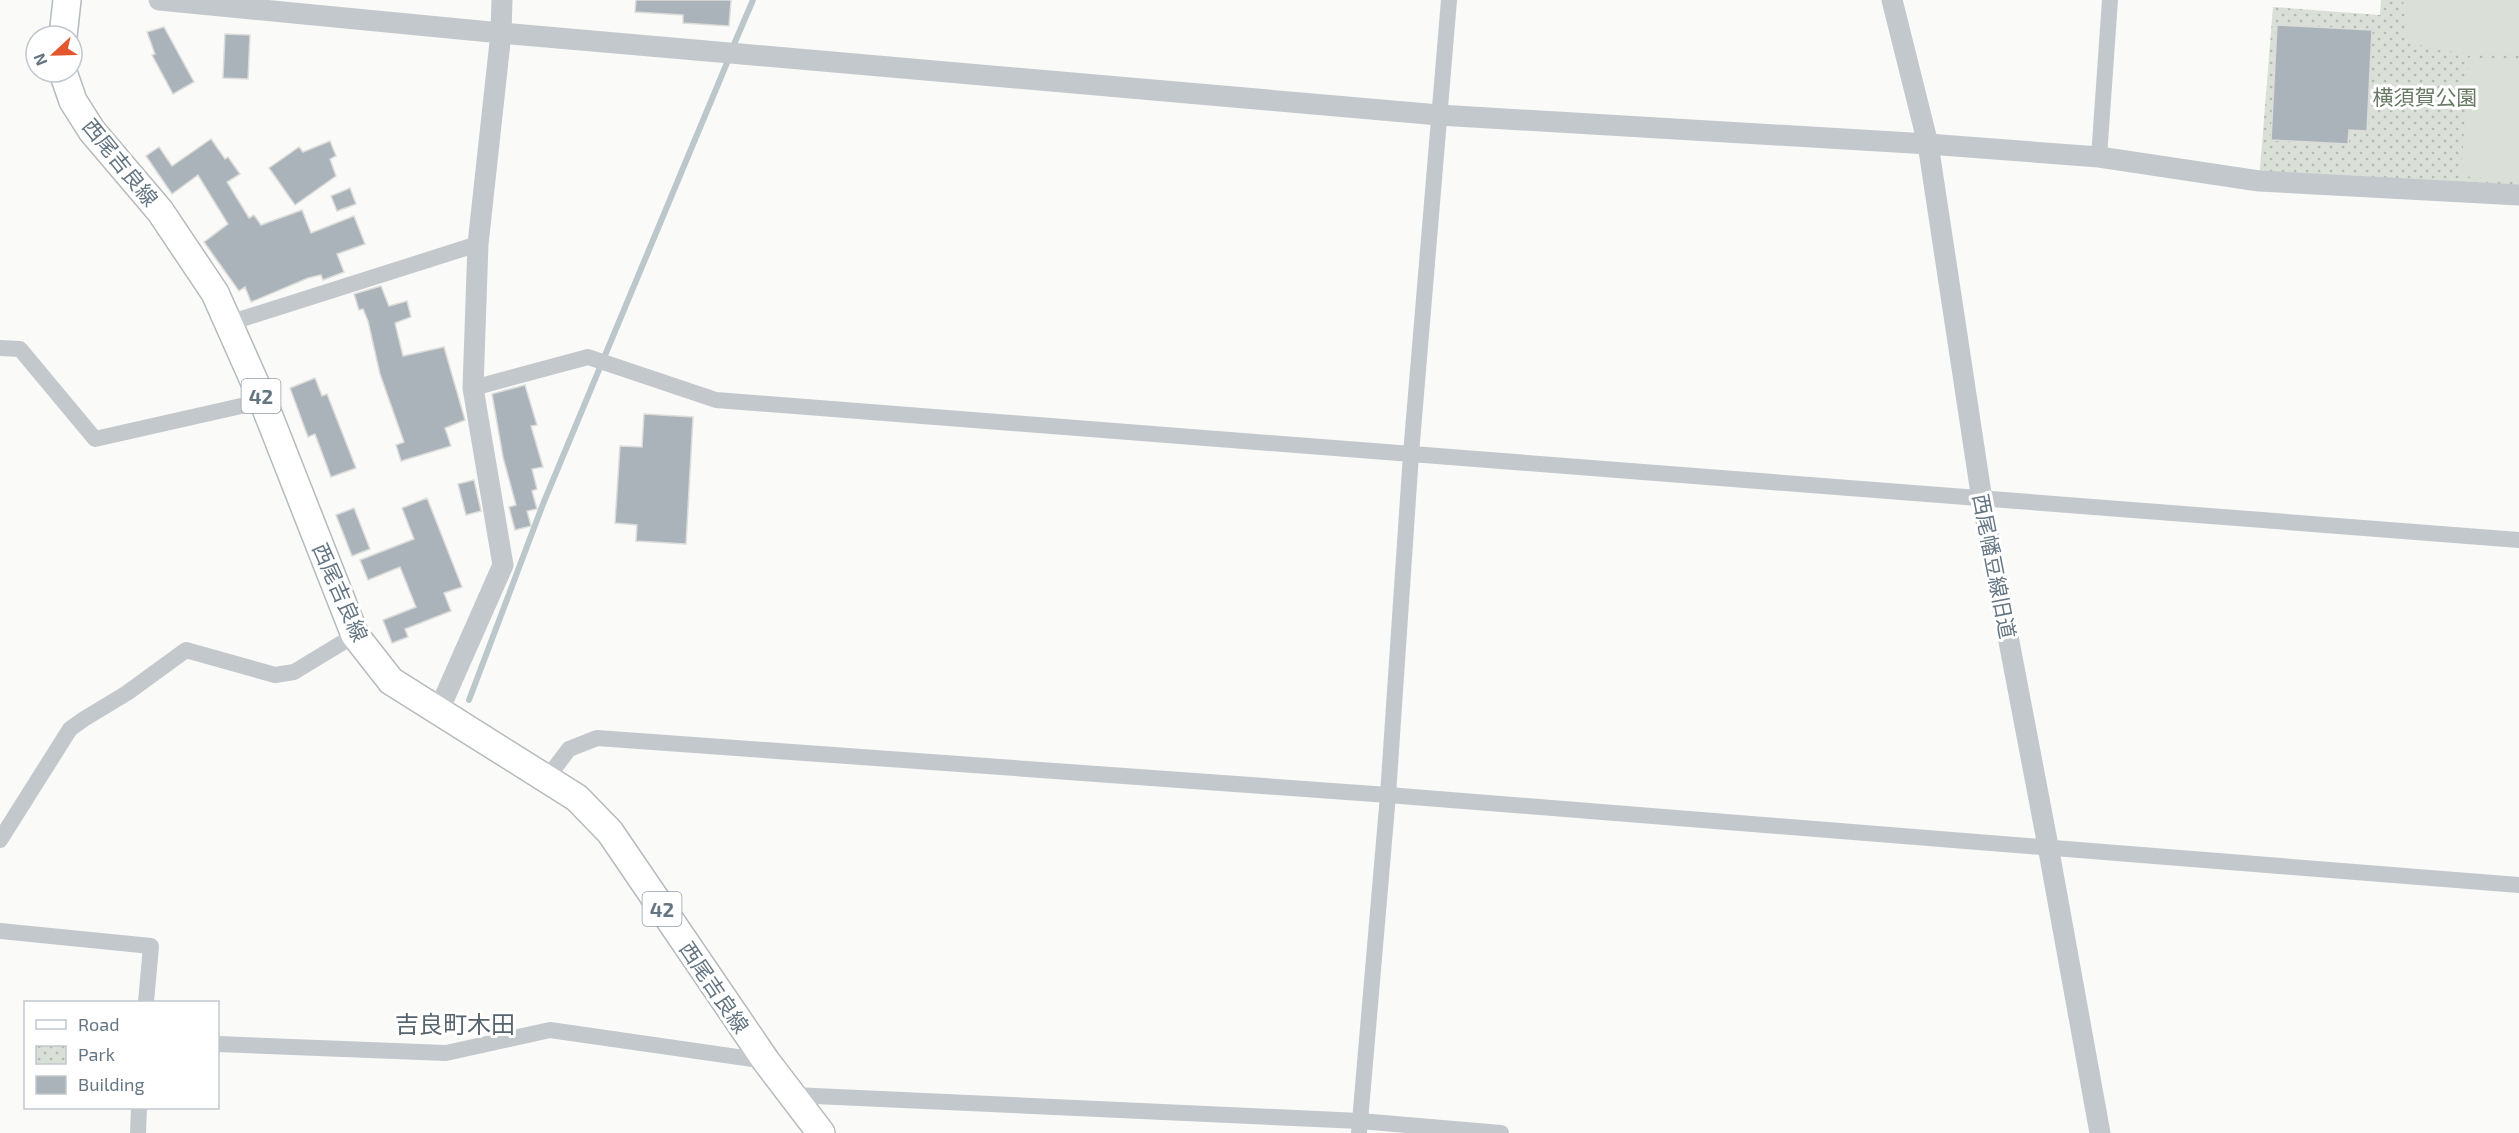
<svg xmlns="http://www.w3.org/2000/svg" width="2519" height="1133" font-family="'Exo 2','Noto Sans JP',sans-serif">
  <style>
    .park { fill: url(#park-dots) }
    .garden { fill: #dadfd7 }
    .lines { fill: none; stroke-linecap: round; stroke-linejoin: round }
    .stream { stroke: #bbc7cb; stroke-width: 6 }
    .building { fill: #aab3b9; stroke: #dcdcda; stroke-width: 1.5 }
    .primary-casing { stroke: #b5babe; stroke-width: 30 }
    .minor { stroke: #c3c8cc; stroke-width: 16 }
    .tertiary { stroke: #c3c8cc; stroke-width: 21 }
    .primary { stroke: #fff; stroke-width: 27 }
    .labels { text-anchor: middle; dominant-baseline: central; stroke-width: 6; stroke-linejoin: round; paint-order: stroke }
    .shield { fill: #fff; stroke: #939fa8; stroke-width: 1.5 }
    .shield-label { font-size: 20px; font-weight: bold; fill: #657683 }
    .park-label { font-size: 21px; fill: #687a64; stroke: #fff }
    .street-label { font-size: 21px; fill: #657683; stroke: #fff }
    .quarter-label { font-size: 24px; fill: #57646e; stroke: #fff }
  </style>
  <defs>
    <pattern id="park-dots" width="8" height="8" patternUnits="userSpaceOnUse" patternTransform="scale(1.5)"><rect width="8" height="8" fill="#dadfd7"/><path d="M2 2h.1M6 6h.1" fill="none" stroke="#b4b9b4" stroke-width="1.8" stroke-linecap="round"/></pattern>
  </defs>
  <rect width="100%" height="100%" fill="#fafaf8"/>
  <polygon class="park" points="2381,0 2519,0 2519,195 2259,181 2273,7 2380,15"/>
  <g class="garden">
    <polygon points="2403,0 2519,0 2519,56 2442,51 2408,42"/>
    <polygon points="2469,57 2519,61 2519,181 2461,176"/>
  </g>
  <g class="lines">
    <g class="stream">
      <polyline points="732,49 753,0"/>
      <polyline points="469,700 543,504 729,58"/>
    </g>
  </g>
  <g class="building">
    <polygon points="636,0 731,0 729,26 683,23 683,15 635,12"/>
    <polygon points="2277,25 2372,30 2367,131 2349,130 2348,144 2271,140"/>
    <polygon points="164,27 194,82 173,94 152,55 155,54 147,32"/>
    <polygon points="225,34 250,35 248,79 223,78"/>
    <polygon points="211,139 225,159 228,157 240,174 227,182 249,218 254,215 261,225 302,210 311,233 354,216 365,244 337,254 344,272 323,280 321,275 308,278 251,302 245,287 239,291 204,242 228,224 198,175 172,194 146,156 159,147 172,166"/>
    <polygon points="330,141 336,156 330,159 336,176 295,205 269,168 299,147 303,152"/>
    <polygon points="350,188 356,204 337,211 331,196"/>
    <polygon points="381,286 389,306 407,301 411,317 395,323 403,356 444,347 465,420 445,428 451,446 401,461 396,445 404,442 380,374 368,321 363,309 359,310 354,294"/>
    <polygon points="315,378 322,396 327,394 356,468 331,477 315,434 308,437 290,388"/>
    <polygon points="525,385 537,425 531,426 543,467 532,469 537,489 532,491 537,509 527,511 531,526 515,530 509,507 516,505 503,457 492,394"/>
    <polygon points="644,414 693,417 686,544 636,541 637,525 615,523 620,446 642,447"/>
    <polygon points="474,480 481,511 466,515 458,484"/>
    <polygon points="427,498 462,587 444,593 451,611 405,629 408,637 392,643 383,620 416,607 400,567 368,580 360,560 414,539 402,508"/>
    <polygon points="354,508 370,549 352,556 336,515"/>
  </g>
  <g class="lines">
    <g class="primary-casing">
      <g id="primary">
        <polyline points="63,36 67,0"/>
        <polyline points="63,72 73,101 92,131 160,211 215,293 263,401 355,635 391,681 577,798 610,832 766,1061 821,1133"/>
      </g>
    </g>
    <g class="minor">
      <polyline points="2099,157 2110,0"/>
      <polyline points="229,323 478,244"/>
      <polyline points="0,348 20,349 95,439 263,401"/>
      <polyline points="473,388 588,357 716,400 2519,540"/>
      <polyline points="547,778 569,749 597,738 1388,795 2519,885"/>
      <polyline points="0,840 70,729 84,719 127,693 186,650 275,675 294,672 355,635"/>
      <polyline points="0,931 151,946 146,1002"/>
      <polyline points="218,1044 446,1053 550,1030 766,1061"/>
      <polyline points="793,1095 1360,1121 1501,1133"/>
      <polyline points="138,1133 139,1108"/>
      <polyline points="1359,1133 1388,795 1411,454 1449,0"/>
    </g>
    <g class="tertiary">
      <polyline points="159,0 501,33 1439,115 1928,144 2099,157 2259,181 2519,195"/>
      <polyline points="1892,0 1928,144 1982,500 2048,846 2100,1133"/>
      <polyline points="438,712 503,565 473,388 478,244 501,33 502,0"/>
    </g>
    <use href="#primary" class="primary"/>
  </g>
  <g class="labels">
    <g class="shield">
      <rect x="241.5" y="379" width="39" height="34" rx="4.5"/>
      <rect x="642.5" y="892" width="39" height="34" rx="4.5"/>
    </g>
    <g class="shield-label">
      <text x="261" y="396">42</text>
      <text x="662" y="909">42</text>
    </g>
    <g class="park-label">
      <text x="2425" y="96">横須賀公園</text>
    </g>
    <g class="street-label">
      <text transform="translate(121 162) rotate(51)">西尾吉良線</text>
      <text transform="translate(1995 566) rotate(79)">西尾幡豆線旧道</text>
      <text transform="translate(341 592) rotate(66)">西尾吉良線</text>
      <text transform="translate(715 987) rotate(56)">西尾吉良線</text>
    </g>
    <g class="quarter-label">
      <text x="455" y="1023">吉良町木田</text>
    </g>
  </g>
  <rect x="24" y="1001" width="195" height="108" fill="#ffffff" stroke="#c1c8cd" stroke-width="1.5"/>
  <rect x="36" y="1020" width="30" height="9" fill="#ffffff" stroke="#c1c8cd" stroke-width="1.5"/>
  <text x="78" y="1031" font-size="18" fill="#657683">Road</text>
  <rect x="36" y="1046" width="30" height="18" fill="url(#park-dots)" stroke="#c1c8cd" stroke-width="1.5"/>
  <text x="78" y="1061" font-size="18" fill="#657683">Park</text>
  <rect x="36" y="1076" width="30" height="18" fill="#aab3b9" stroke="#c1c8cd" stroke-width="1.5"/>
  <text x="78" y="1091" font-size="18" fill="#657683">Building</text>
  <g transform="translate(54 54) rotate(248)"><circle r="28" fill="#ffffff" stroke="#c1c8cd" stroke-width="1.5"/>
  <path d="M0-4.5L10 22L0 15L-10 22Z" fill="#e4572e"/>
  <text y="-9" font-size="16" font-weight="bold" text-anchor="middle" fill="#657683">N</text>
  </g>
</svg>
